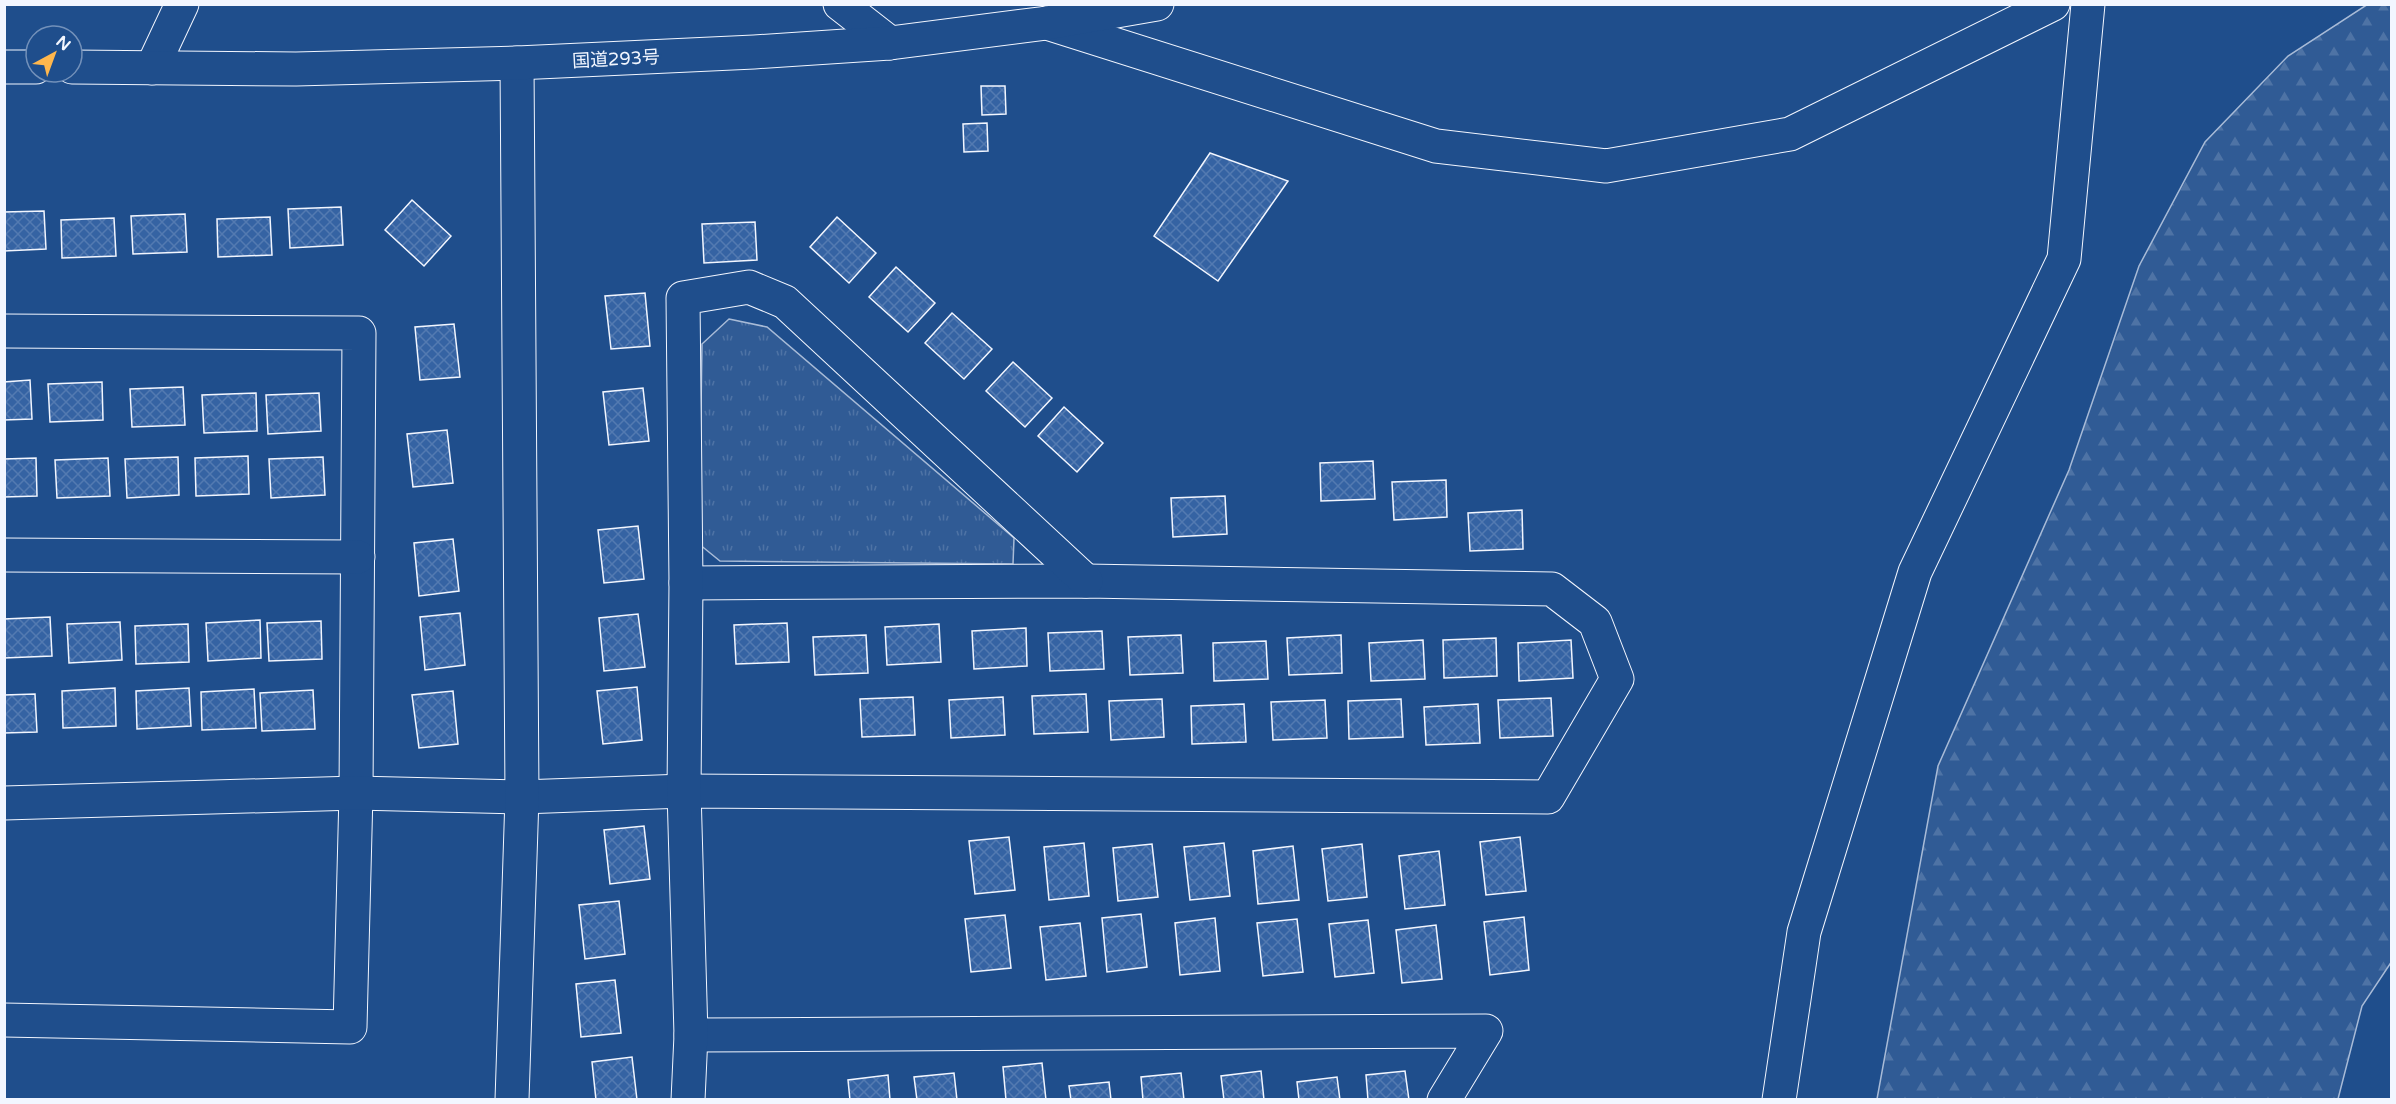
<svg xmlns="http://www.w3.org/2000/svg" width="2396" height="1104" font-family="'Varela Round','Noto Sans JP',sans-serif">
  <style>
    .grass { fill: url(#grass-tufts); stroke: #a8bbd7; stroke-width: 1.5 }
    .forest { fill: url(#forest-firs); stroke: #a8bbd7; stroke-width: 1.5 }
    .building { fill: url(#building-cross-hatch); stroke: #f2f6ff; stroke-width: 1.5 }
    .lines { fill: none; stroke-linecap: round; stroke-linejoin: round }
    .minor-casing { stroke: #f2f6ff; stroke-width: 35 }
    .tertiary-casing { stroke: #f2f6ff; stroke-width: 35 }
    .trunk-casing { stroke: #f2f6ff; stroke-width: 35 }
    .minor { stroke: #1f4e8c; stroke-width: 33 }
    .tertiary { stroke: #1f4e8c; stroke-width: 33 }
    .trunk { stroke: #1f4e8c; stroke-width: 33 }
    .labels { text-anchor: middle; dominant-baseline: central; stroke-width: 4.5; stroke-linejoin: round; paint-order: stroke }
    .street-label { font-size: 18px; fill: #f2f6ff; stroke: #1f4e8c }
  </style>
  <defs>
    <pattern id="grass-tufts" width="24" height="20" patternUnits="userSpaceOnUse" patternTransform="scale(1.5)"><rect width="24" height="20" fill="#305b95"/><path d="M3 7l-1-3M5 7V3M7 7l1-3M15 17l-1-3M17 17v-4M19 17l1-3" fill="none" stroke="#4e73a5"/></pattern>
    <pattern id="forest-firs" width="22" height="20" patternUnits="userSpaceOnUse" patternTransform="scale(1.5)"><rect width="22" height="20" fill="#305b95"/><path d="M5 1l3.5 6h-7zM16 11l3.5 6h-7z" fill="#4e73a5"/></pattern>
    <pattern id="building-cross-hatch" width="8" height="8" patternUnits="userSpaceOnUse" patternTransform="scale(1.5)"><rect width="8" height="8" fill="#3563a3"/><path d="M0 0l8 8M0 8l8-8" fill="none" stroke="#537ab1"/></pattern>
  </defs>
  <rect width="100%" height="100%" fill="#1f4e8c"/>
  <polygon class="grass" points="729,319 767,327 1014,538 1013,564 720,561 699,544 702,344"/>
  <polygon class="forest" points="2368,4 2392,5 2392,961 2362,1006 2338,1099 1877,1099 1938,766 2069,470 2139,266 2205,142 2288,56"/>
  <g class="building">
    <polygon points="981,86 1005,86 1006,114 982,115"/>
    <polygon points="987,123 988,151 964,152 963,124"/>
    <polygon points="1210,153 1288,181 1218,281 1154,236"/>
    <polygon points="412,200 451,236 424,266 385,230"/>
    <polygon points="341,207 343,245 290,248 288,209"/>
    <polygon points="44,211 46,249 4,251 4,212"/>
    <polygon points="185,214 187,252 133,254 131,216"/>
    <polygon points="270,217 272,255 218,257 217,219"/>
    <polygon points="837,217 876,253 849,283 810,247"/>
    <polygon points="114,218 116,256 62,258 61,220"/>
    <polygon points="755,222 757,260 704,263 702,224"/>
    <polygon points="896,267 935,303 908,332 869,297"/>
    <polygon points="645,293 650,346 611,349 605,296"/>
    <polygon points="952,313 992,349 964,379 925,343"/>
    <polygon points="454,324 460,377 420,380 415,327"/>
    <polygon points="1013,362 1052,398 1025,427 986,391"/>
    <polygon points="30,380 32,419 4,420 4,382"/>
    <polygon points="102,382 103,420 50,422 48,384"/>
    <polygon points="183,387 185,425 132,427 130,389"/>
    <polygon points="643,388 649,441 609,445 603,392"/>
    <polygon points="256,393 257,431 204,433 202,395"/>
    <polygon points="319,393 321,431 268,434 266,395"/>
    <polygon points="1064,407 1103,443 1077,472 1038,436"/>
    <polygon points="447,430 453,483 413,487 407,434"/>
    <polygon points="248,456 249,494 196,496 195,458"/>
    <polygon points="178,457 179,495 127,498 125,459"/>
    <polygon points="323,457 325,495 271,498 269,459"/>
    <polygon points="36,458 37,496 4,497 4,459"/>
    <polygon points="108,458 110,496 57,498 55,460"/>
    <polygon points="1373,461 1375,499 1321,501 1320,463"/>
    <polygon points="1446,480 1447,517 1394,520 1392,482"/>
    <polygon points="1225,496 1227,534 1173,537 1171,498"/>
    <polygon points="1522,510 1523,549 1470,551 1468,513"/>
    <polygon points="638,526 644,579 604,583 598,530"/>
    <polygon points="453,539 459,591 419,596 414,543"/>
    <polygon points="460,613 465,665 425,670 420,617"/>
    <polygon points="638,614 645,667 604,671 599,618"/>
    <polygon points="50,617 52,656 4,658 4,619"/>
    <polygon points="260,620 261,658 208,661 206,623"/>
    <polygon points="321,621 322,659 269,661 267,623"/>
    <polygon points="120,622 122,660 69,663 67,624"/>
    <polygon points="787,623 789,662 736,664 734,625"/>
    <polygon points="188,624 189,662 136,664 135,626"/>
    <polygon points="939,624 941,662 887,665 885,627"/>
    <polygon points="1026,628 1027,666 974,669 972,631"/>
    <polygon points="1102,631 1104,669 1050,671 1048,633"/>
    <polygon points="866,635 868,673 815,675 813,637"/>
    <polygon points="1181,635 1183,673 1130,675 1128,637"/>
    <polygon points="1341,635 1342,673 1289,675 1287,638"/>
    <polygon points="1496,638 1497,676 1444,678 1443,640"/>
    <polygon points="1423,640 1425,679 1371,681 1369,643"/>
    <polygon points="1571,640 1573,678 1519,681 1518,643"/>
    <polygon points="1266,641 1268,679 1214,681 1213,643"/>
    <polygon points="637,687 642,740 603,744 597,691"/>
    <polygon points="115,688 116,726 63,728 62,691"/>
    <polygon points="189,688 191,726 137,729 136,691"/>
    <polygon points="254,689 256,728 202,730 201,692"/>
    <polygon points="313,690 315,729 262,731 260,693"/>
    <polygon points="453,691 458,744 419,748 412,695"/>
    <polygon points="35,694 37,732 4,733 4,695"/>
    <polygon points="1086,694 1088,732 1034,734 1032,696"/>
    <polygon points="913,697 915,735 862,737 860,699"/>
    <polygon points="1003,697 1005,735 951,738 949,700"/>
    <polygon points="1551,698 1553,736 1500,738 1498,700"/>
    <polygon points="1162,699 1164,737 1111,740 1109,701"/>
    <polygon points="1401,699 1403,737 1349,739 1348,701"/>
    <polygon points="1325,700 1327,738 1273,740 1271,702"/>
    <polygon points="1244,704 1246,742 1192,744 1191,706"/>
    <polygon points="1478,704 1480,743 1426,745 1424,707"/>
    <polygon points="644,826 650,879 610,884 604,830"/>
    <polygon points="1009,837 1015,890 975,894 969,841"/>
    <polygon points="1520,837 1526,891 1486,895 1480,842"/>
    <polygon points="1084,843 1089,896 1049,900 1044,847"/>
    <polygon points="1224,843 1230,896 1190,900 1184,847"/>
    <polygon points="1152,844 1158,897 1118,901 1113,848"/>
    <polygon points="1362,844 1367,897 1328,901 1322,849"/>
    <polygon points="1293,846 1299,900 1258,904 1253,851"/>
    <polygon points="1439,851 1445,905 1405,909 1399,856"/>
    <polygon points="619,901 625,954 585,959 579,905"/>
    <polygon points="1141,914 1147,967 1107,972 1102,918"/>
    <polygon points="1005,915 1011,968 971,972 965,919"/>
    <polygon points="1524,917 1529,970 1490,975 1484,922"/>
    <polygon points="1215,918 1220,971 1180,975 1175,923"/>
    <polygon points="1297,919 1303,972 1263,976 1257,923"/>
    <polygon points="1368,920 1374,973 1335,977 1329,924"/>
    <polygon points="1080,923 1086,976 1046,980 1040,927"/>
    <polygon points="1436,925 1442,979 1402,983 1396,930"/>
    <polygon points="615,980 621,1033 581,1037 576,984"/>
    <polygon points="632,1057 637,1100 596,1100 592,1062"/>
    <polygon points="1042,1063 1046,1100 1006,1100 1003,1067"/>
    <polygon points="1261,1071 1264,1100 1224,1100 1221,1076"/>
    <polygon points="1405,1071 1409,1100 1368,1100 1366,1075"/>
    <polygon points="954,1073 957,1100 917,1100 914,1077"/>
    <polygon points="1181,1073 1184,1100 1143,1100 1141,1077"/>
    <polygon points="888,1075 890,1100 850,1100 848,1080"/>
    <polygon points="1337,1077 1340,1100 1299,1100 1297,1082"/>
    <polygon points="1109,1082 1111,1100 1071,1100 1069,1086"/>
  </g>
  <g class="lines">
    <g class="minor-casing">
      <g id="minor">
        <polyline points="840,4 890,43"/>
        <polyline points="1047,23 1436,146 1606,166 1790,134 2053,4"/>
        <polyline points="152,68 182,4"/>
        <polyline points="4,331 359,333 356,793 350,1027 4,1020"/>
        <polyline points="4,555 358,557"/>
        <polyline points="4,803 356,793 522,797 684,791 1548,797 1617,679 1595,622 1552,589 1086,581 686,583"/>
        <polyline points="691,1035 1486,1031 1444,1100"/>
        <polyline points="688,1100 691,1035 684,791 686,583 683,298 749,287 785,302 1086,581"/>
        <polyline points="1779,1100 1804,932 1915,572 2064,259 2088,4"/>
      </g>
    </g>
    <g class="tertiary-casing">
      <polyline id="tertiary" points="512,1100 522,797 517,63"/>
    </g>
    <g class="trunk-casing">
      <g id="trunk">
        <polyline points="4,67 36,67"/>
        <polyline points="72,67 296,69 517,63 754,52 890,43 1047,23 1157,4"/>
      </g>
    </g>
    <use href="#minor" class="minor"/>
    <use href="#tertiary" class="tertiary"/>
    <use href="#trunk" class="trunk"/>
  </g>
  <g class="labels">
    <g class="street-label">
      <text transform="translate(616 59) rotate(-3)">国道293号</text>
    </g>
  </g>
  <rect width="2396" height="1104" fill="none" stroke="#f2f6ff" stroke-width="12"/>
  <g transform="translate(54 54) rotate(41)"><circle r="28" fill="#1f4e8c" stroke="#7391ba" stroke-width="1.5"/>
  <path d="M0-4.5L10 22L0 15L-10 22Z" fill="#ffb74d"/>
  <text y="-9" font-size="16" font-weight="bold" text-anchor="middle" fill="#f2f6ff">N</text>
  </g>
</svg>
